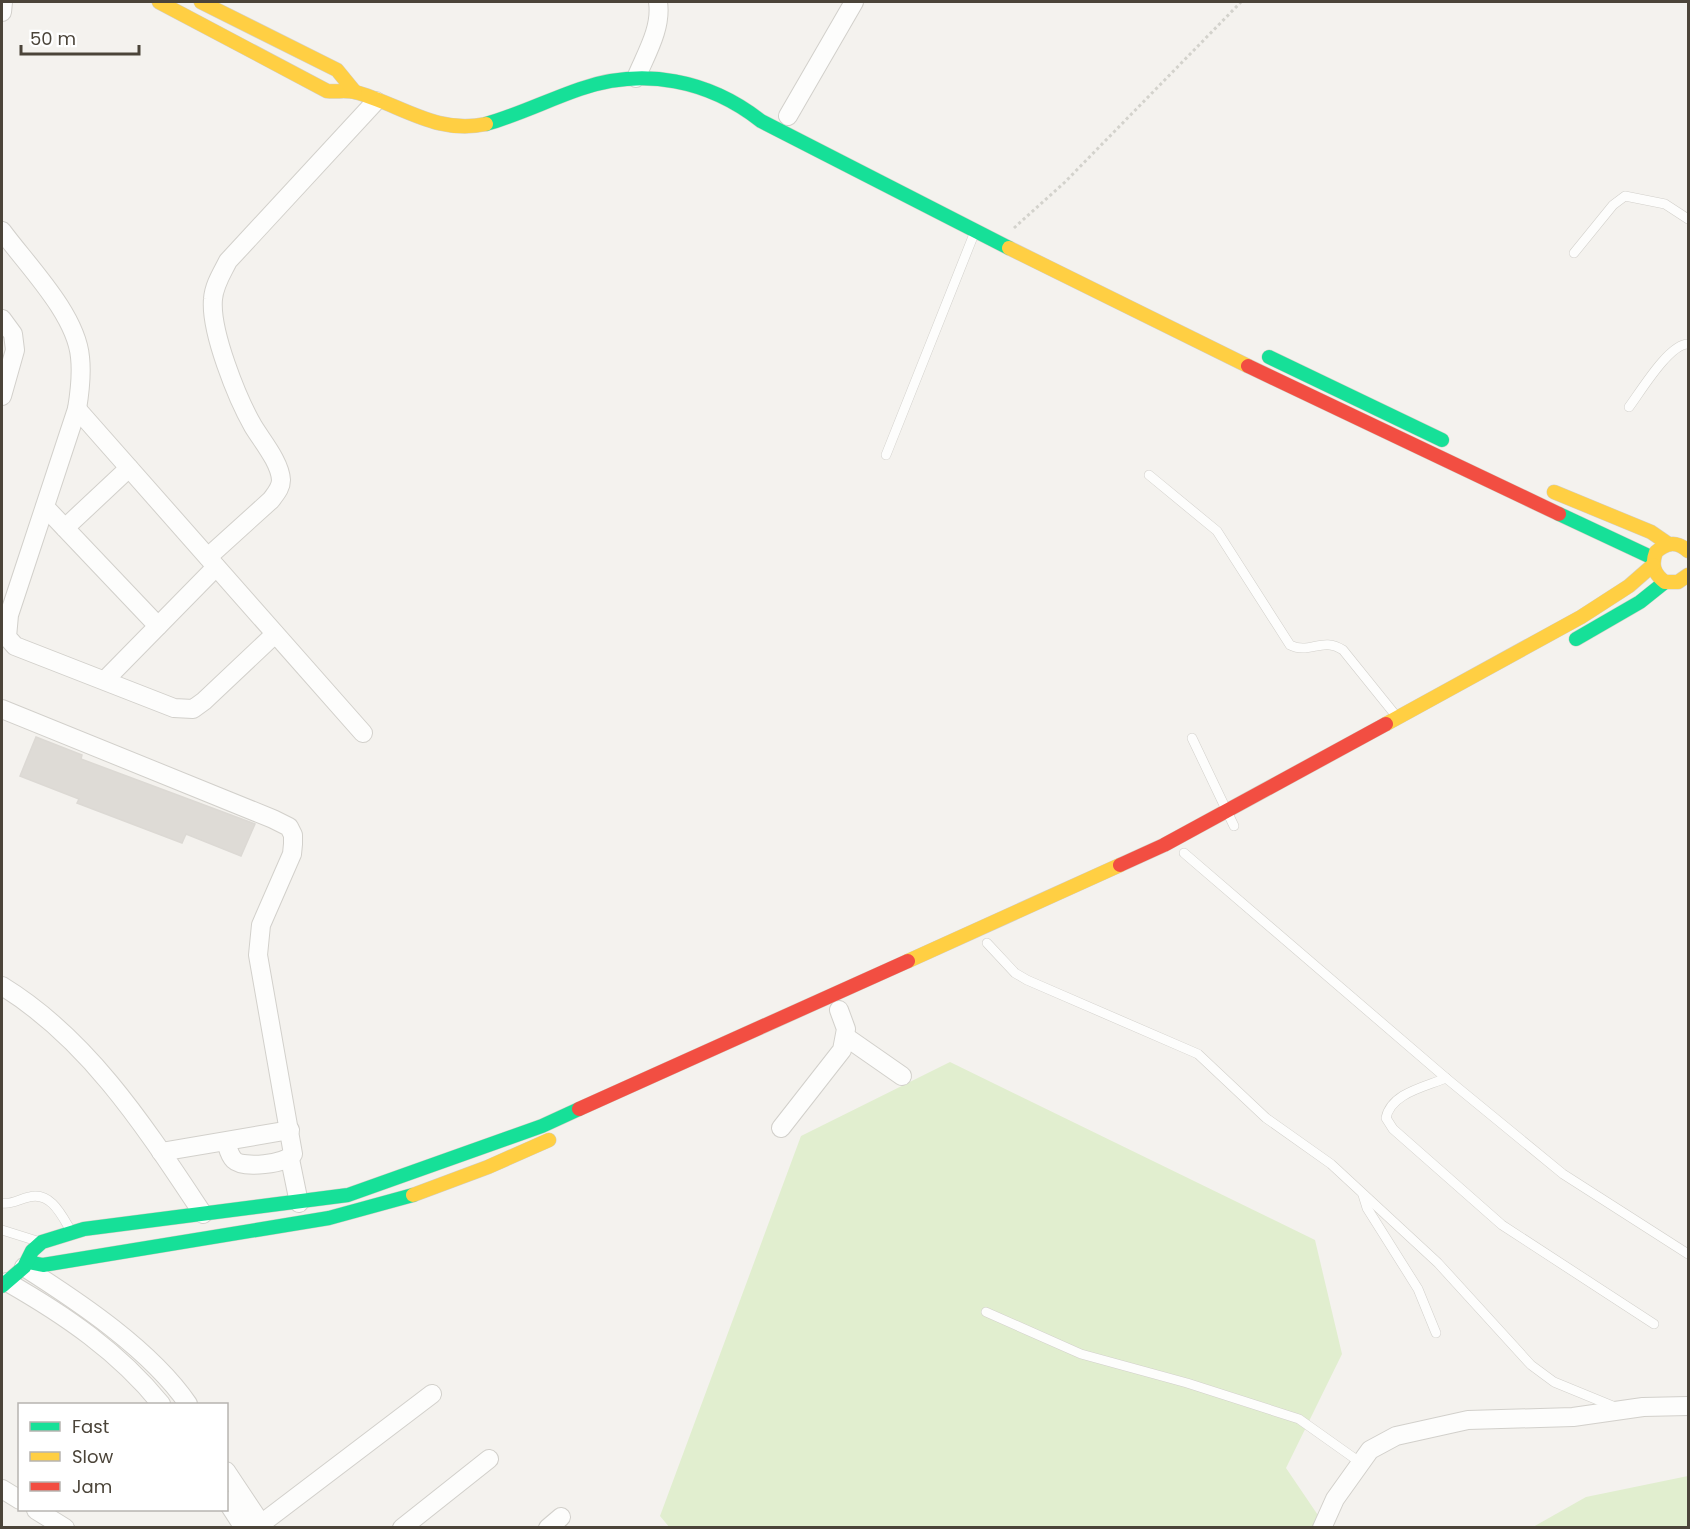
<svg xmlns="http://www.w3.org/2000/svg" width="1690" height="1529" font-family="Poppins,sans-serif">
  <style>
    .green { fill: #e1eecf }
    .building { fill: #dedbd6; stroke: #dcd9d4; stroke-width: 1.5 }
    .lines { fill: none; stroke-linecap: round; stroke-linejoin: round }
    .lane-casing { stroke: #d2d0cb; stroke-width: 10 }
    .street-casing { stroke: #d2d0cb; stroke-width: 20 }
    .fast-casing { stroke: #d3cfc5; stroke-width: 15 }
    .slow-casing { stroke: #d3cfc5; stroke-width: 15 }
    .jam-casing { stroke: #d3cfc5; stroke-width: 15 }
    .path { stroke: #d3d2cc; stroke-width: 3; stroke-dasharray: 3 3; stroke-linecap: butt }
    .lane { stroke: #fdfdfc; stroke-width: 9 }
    .street { stroke: #fdfdfc; stroke-width: 18 }
    .fast { stroke: #16e098; stroke-width: 14 }
    .slow { stroke: #ffcf43; stroke-width: 14 }
    .jam { stroke: #f24e42; stroke-width: 14 }
  </style>
  <rect width="100%" height="100%" fill="#f4f2ee"/>
  <g class="green">
    <polygon points="950,1062 1315,1240 1342,1354 1286,1468 1326,1527 670,1528 660,1516 801,1136"/>
    <polygon points="1688,1476 1688,1527 1533,1527 1586,1497"/>
  </g>
  <polygon class="building" points="36,737 82,755 81,759 255,824 241,856 186,834 182,843 77,803 79,799 20,776"/>
  <g class="lines">
    <g class="lane-casing">
      <g id="lane">
        <polyline points="1574,253 1613,205 1625,196 1665,204 1688,219"/>
        <path d="M1629 407C1641 391 1669 344 1688 344"/>
        <polyline points="886,455 974,234"/>
        <path d="M1149 475 1217 531 1290 645C1310 655 1322 636 1343 650L1397 717"/>
        <polyline points="1192,738 1234,826"/>
        <polyline points="1184,853 1446,1078 1563,1174 1688,1254"/>
        <polyline points="987,943 1015,973 1027,980 1198,1054 1266,1118 1331,1164 1438,1263 1531,1365 1554,1382 1615,1407"/>
        <path d="M1446 1078C1425 1087 1391 1093 1386 1118L1393 1129 1502 1225 1654 1324"/>
        <polyline points="1363,1195 1367,1208 1418,1289 1436,1333"/>
        <path d="M2 1203C12 1205 19 1199 29 1197 51 1191 62 1216 71 1231"/>
        <polyline points="2,1230 37,1241"/>
        <polyline points="986,1312 1081,1354 1187,1383 1299,1419 1361,1463"/>
      </g>
    </g>
    <g class="street-casing">
      <g id="street">
        <polyline points="2,12 3,2"/>
        <path d="M636 78C646 54 662 28 658 2"/>
        <polyline points="788,116 854,2"/>
        <path d="M2 231C27 265 76 314 80 357 82 375 80 391 77 409L9 615 7 637 15 646 174 708 193 709 204 701 275 634"/>
        <polyline points="2,319 13,334 15,350 2,396"/>
        <polyline points="77,409 363,733"/>
        <polyline points="45,507 158,626"/>
        <polyline points="65,528 129,468"/>
        <path d="M208 557 271 500C276 493 281 488 281 480 280 462 262 441 253 426 237 398 210 331 213 299 214 285 222 273 228 261L376 101"/>
        <polyline points="105,680 216,567"/>
        <path d="M2 709 273 819 289 827 293 835V844L292 854 261 925 258 955 293 1154C286 1164 243 1169 234 1160 229 1155 228 1148 226 1142"/>
        <path d="M2 986C90 1040 147 1130 203 1214"/>
        <polyline points="846,1037 902,1076"/>
        <polyline points="781,1128 842,1050 846,1029 839,1010"/>
        <polyline points="161,1152 290,1130"/>
        <polyline points="290,1159 299,1203"/>
        <path d="M24 1267C79 1302 151 1350 188 1404"/>
        <path d="M7 1282C65 1315 119 1352 161 1404"/>
        <polyline points="226,1471 264,1528"/>
        <polyline points="2,1489 20,1500"/>
        <polyline points="226,1500 244,1528"/>
        <polyline points="36,1510 65,1528"/>
        <polyline points="261,1524 432,1394"/>
        <polyline points="402,1528 489,1459"/>
        <polyline points="548,1528 561,1517"/>
        <polyline points="1322,1528 1335,1499 1370,1450 1396,1436 1468,1420 1573,1417 1643,1407 1688,1406"/>
      </g>
    </g>
    <g class="fast-casing">
      <g id="fast">
        <path d="M486 124C518 115 548 100 580 89 644 67 709 80 761 121L1009 248"/>
        <polyline points="1269,357 1442,440"/>
        <polyline points="1559,514 1653,558"/>
        <polyline points="1576,639 1640,602 1665,582"/>
        <polyline points="28,1262 43,1265 329,1218 413,1195"/>
        <polyline points="2,1286 24,1267 32,1251 42,1242 84,1229 348,1195 542,1126 579,1109"/>
      </g>
    </g>
    <g class="slow-casing">
      <g id="slow">
        <path d="M159 2 327 91C336 92 346 90 355 92 400 104 436 135 486 124"/>
        <polyline points="201,2 337,70 355,92"/>
        <polyline points="1009,248 1248,366"/>
        <polyline points="1554,492 1651,532 1667,543"/>
        <path d="M1688 551C1677 541 1667 542 1656 552 1651 565 1654 574 1665 582H1678L1688 575"/>
        <polyline points="1386,724 1581,617 1629,586 1653,565"/>
        <polyline points="908,961 1120,865"/>
        <polyline points="413,1195 488,1167 549,1140"/>
      </g>
    </g>
    <g class="jam-casing">
      <g id="jam">
        <polyline points="1248,366 1559,514"/>
        <polyline points="1120,865 1164,845 1386,724"/>
        <polyline points="579,1109 908,961"/>
      </g>
    </g>
    <polyline class="path" points="1014,228 1065,182 1241,2"/>
    <use href="#lane" class="lane"/>
    <use href="#street" class="street"/>
    <use href="#fast" class="fast"/>
    <use href="#slow" class="slow"/>
    <use href="#jam" class="jam"/>
  </g>
  <rect width="1690" height="1529" fill="none" stroke="#4b4439" stroke-width="6"/>
  <rect x="18" y="1403" width="210" height="108" fill="#ffffff" stroke="#b7b4b0" stroke-width="1.5"/>
  <rect x="30" y="1422" width="30" height="9" fill="#16e098" stroke="#b7b4b0" stroke-width="1.5"/>
  <text x="72" y="1433" font-size="18" fill="#4b4439">Fast</text>
  <rect x="30" y="1452" width="30" height="9" fill="#ffcf43" stroke="#b7b4b0" stroke-width="1.5"/>
  <text x="72" y="1463" font-size="18" fill="#4b4439">Slow</text>
  <rect x="30" y="1482" width="30" height="9" fill="#f24e42" stroke="#b7b4b0" stroke-width="1.5"/>
  <text x="72" y="1493" font-size="18" fill="#4b4439">Jam</text>
  <path d="M21 45v9h118v-9" fill="none" stroke="#4b4439" stroke-width="3"/>
  <text x="30" y="45" font-size="18" fill="#4b4439" stroke="#ffffff" stroke-width="4.5" paint-order="stroke">50 m</text>
</svg>
